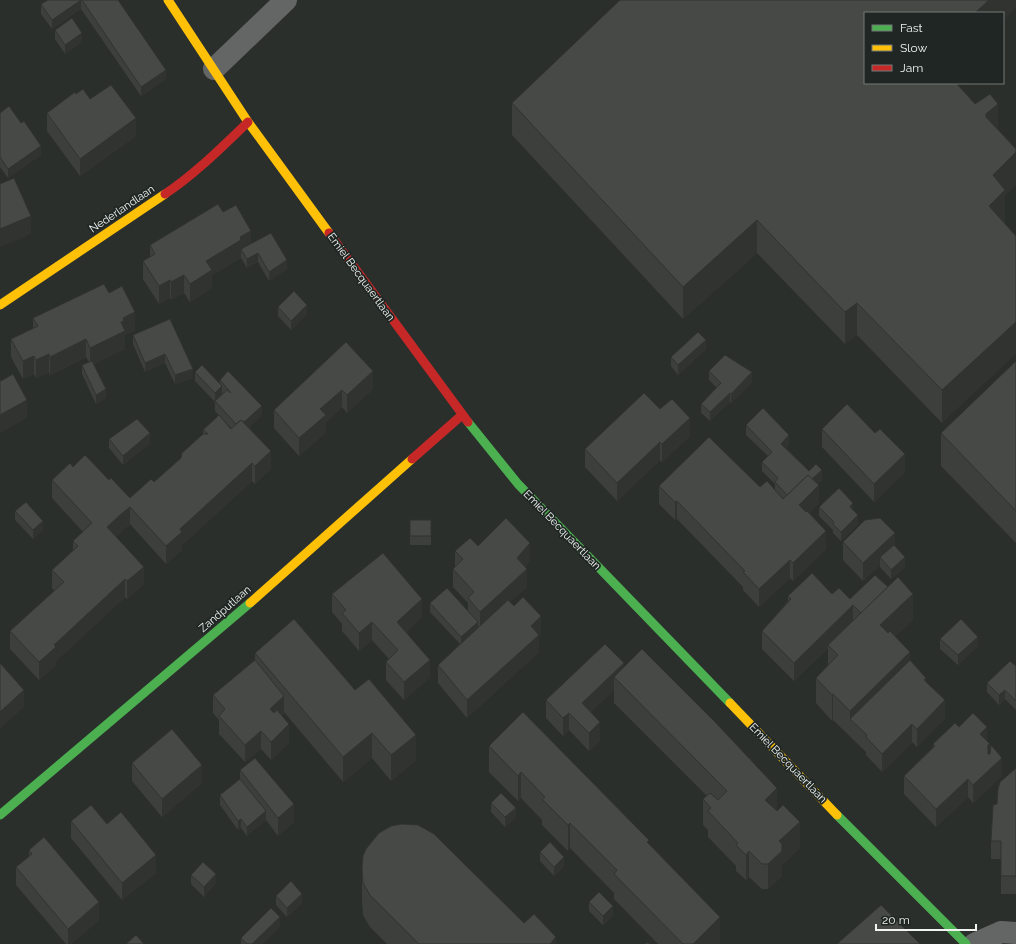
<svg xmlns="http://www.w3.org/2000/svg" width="1016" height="944" font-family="Raleway,sans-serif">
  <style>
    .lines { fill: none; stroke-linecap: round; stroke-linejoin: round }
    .street { stroke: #646666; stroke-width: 22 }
    .fast { stroke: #4caf50; stroke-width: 9 }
    .slow { stroke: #ffc107; stroke-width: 9 }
    .jam { stroke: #c62828; stroke-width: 9 }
    .wall { fill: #3c3f3c }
    .shaded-wall { fill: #313331 }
    .building { fill: #464946; stroke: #313331 }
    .labels { text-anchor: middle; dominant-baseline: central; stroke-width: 3.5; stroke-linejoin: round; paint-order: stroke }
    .street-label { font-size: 11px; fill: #f0f5f2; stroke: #1f2623 }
  </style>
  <rect width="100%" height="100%" fill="#2a2f2c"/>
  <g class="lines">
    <g class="street">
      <polyline points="214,69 286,0"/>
      <polyline points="974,944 1001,932 1016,933"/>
    </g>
    <g class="fast">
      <polyline points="468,422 518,484 730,703"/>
      <polyline points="0,815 250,603"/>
      <polyline points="837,815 966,944"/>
    </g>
    <g class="slow">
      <polyline points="168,0 248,122 329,233"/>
      <polyline points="0,305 165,194"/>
      <polyline points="250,603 412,459"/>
      <polyline points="730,703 837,815"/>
    </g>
    <g class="jam">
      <path d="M165 194C195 174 222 147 248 122"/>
      <polyline points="329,233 468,422"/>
      <polyline points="412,459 462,415"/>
    </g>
  </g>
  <g class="wall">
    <polygon points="48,0 118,0 166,79 141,96 81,9 52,29 41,14 41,4"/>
    <polygon points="865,13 998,129 1016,149 1016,184 1005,195 1005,223 1004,224 942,423 857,335 845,344 757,253 683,319 512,135 512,103"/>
    <polygon points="55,30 82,42 65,54 55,39"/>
    <polygon points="76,94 90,99 136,136 80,176 47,131 47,113"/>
    <polygon points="0,113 41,155 8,178 0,167"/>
    <polygon points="223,212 251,244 287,269 269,281 258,262 247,268 241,258 212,275 212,288 190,302 184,293 171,300 170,298 159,304 143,279 143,261 150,257 150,245"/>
    <polygon points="109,293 135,330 125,335 125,349 94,364 106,398 96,404 82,374 82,365 89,362 86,357 50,375 49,372 36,378 34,374 23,379 11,357 11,339 33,329 33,318"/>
    <polygon points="278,307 307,314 291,330 278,316"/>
    <polygon points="170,319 193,378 175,384 165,363 145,372 133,344 133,335"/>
    <polygon points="346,342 373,389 347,413 342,407 326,422 326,432 299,456 274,428 274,410"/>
    <polygon points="706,349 678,375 671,366 671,357"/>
    <polygon points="1016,361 1016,543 941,466 941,433"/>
    <polygon points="709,371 752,382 731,403 730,402 710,421 701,413 701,404 717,388 709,380"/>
    <polygon points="195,372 220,383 220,380 262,415 249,427 271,469 255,484 252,481 182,545 182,550 166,564 130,524 120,533 116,537 144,584 127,599 125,597 56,661 56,665 39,680 10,649 10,631 54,591 52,588 52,570 73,551 73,541 83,532 52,498 52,480 73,467 109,480 130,498 154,482 181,458 203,435 203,430 231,429 232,429 215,411 215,402 195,381"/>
    <polygon points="660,409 690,436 662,462 660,460 617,501 585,467 585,449"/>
    <polygon points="746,425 789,444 786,448 809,471 822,480 817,484 819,503 809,513 826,549 793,581 790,578 759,607 743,590 743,587 677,519 675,520 659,504 659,486 775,490 775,484 762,471 762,462 768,456 746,435"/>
    <polygon points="822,429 875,433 905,472 874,502 822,447"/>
    <polygon points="109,439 150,443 123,465 109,448"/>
    <polygon points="819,507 853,511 858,524 841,541 833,533 833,530 819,516"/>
    <polygon points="15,511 43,530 33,539 15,520"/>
    <rect x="410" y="520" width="21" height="25"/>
    <polygon points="843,542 895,546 905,567 891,579 880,567 880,565 863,581 843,560"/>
    <polygon points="478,546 530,561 525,567 527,587 510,602 541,634 539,636 539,652 467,718 438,683 438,665 460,644 430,612 430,603 468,610 468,603 453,587 453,569 455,566 455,551"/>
    <polygon points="332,594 422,617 406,632 430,677 404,700 386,680 386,662 389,659 372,640 359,651 342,631 342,624 332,612"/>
    <polygon points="832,594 850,599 913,620 895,636 910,660 926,681 945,718 917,747 912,742 882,772 866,755 866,752 833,720 832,721 816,703 816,678 828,665 828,648 794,681 762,649 762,631 788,601 788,596"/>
    <polygon points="940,639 978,646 958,665 940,649"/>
    <polygon points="255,653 355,690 416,760 391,781 372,758 343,782 284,712 284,713 282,716 289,742 271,760 261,749 245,762 219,734 219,720 213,713 213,695 255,660"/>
    <polygon points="1016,666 1016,710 1005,699 999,705 987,692 987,683"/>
    <polygon points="624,668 777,811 800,848 782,865 782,876 768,889 762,889 749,877 746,880 736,871 736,866 708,837 708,830 703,825 703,799 707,796 614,703 614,690 591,712 600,740 589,751 569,730 563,736 546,718 546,700"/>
    <polygon points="959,727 987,741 990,754 1002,776 973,803 968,797 936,827 904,794 904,776 933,747 933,744"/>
    <polygon points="489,746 649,844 720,943 719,944 658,944 614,899 614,893 570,848 568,851 542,825 542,820 521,798 518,801 489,772"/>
    <polygon points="132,763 202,783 162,817 132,781"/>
    <polygon points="1016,768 1016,894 1001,894 1001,859 991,859 991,841 997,804"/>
    <polygon points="240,770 294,822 278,836 266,820 247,836 241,828 238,830 220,805 220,795 240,779"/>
    <polygon points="491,803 516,817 505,827 491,812"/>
    <polygon points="71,821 107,824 156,873 122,900 71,838"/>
    <polygon points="29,850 99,920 71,944 66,944 16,885 16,867 29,857"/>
    <polygon points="540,852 564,866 554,876 540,861"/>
    <polygon points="362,868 524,923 556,944 387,944 370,927 363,915 362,901"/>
    <polygon points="191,875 216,883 204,897 191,884"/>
    <polygon points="276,896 302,903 287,917 276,905"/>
    <polygon points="589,902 613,915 603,925 589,911"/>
    <polygon points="280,926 262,944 241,944 241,938"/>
  </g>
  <g class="shaded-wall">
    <polygon points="81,0 81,9 52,29 52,20"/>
    <polygon points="989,0 1016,0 1016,8 1003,20 1003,13 975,13"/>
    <polygon points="82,33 82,42 65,54 65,45"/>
    <polygon points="166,70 166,79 141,96 141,87"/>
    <polygon points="998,104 998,136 986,146 986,114"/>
    <polygon points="136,118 136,136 80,176 80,159"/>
    <polygon points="41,146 41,155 8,178 8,169"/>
    <polygon points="1016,152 1016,184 1005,195 1005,223 989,239 989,206 993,175"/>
    <polygon points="31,216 31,234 0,247 0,229"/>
    <polygon points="757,220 757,253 683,319 683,287"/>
    <polygon points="251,231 251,249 241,249 241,258 212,275 212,288 190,302 190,284 206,261 240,237"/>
    <polygon points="258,253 258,262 247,268 247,259"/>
    <polygon points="287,260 287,269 269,281 269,272"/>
    <polygon points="184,275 184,293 171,300 171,282"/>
    <polygon points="170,280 170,298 159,304 159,286"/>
    <polygon points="857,303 857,335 845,344 845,312"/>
    <polygon points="307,305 307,314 291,330 291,321"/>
    <polygon points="135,312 135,330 125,335 125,349 90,366 90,348 121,322 123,318"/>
    <polygon points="1016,322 1016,354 942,423 942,390"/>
    <polygon points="86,339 86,357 50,375 50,357"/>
    <polygon points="706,340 706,349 678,375 678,365"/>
    <polygon points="49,354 49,372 36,378 36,360"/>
    <polygon points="165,354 165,363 145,372 145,363"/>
    <polygon points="34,356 34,374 23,379 23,361"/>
    <polygon points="193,369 193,378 175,384 175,375"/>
    <polygon points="373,371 373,389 347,413 347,395"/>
    <polygon points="752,372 752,382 731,403 731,394"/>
    <polygon points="222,386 222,395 215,402 215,393"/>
    <polygon points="106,389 106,398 96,404 96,395"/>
    <polygon points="342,390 342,407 326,422 326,432 299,456 299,438 320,409"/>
    <polygon points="730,393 730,402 710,421 710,412"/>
    <polygon points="27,400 27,418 0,433 0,415"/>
    <polygon points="262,406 262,415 239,436 239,427"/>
    <polygon points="690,418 690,436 662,462 662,444"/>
    <polygon points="150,433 150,443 123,465 123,456"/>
    <polygon points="789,435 789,444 781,453 781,444"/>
    <polygon points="660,442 660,460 617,501 617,483"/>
    <polygon points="271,451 271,469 255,484 255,466"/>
    <polygon points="905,454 905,472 874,502 874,484"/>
    <polygon points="252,463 252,481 182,545 182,550 166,564 166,546 180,529"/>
    <polygon points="822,470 822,480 791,509 791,500"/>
    <polygon points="819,485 819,503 799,523 799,505"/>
    <polygon points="677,501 677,519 675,520 675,502"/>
    <polygon points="853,503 853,512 850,507"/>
    <polygon points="130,507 130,524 107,545 107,527"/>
    <polygon points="858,515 858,524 841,541 841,532"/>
    <polygon points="43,521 43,530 33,539 33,530"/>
    <polygon points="826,531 826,549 793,581 793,563"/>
    <polygon points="895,533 895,551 880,557 880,565 863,581 863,563"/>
    <polygon points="530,543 530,561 517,576 517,558"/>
    <polygon points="905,557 905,567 891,579 891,570"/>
    <polygon points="790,560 790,578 759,607 759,589"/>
    <polygon points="144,567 144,584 127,599 127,581"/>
    <polygon points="527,569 527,587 480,629 480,612"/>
    <polygon points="125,579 125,597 56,661 56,665 39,680 39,662 54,645"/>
    <polygon points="913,594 913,620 880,650 880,625"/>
    <polygon points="422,599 422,617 397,640 397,622"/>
    <polygon points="853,605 853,623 828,645 828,648 794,681 794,663"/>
    <polygon points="541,616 541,634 539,636 539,652 467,718 467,700 531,626"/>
    <polygon points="372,622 372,640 359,651 359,633"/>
    <polygon points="478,622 478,631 461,646 461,637"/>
    <polygon points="978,637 978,646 958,665 958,655"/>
    <polygon points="910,652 910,678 850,719 850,737 850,711"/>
    <polygon points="430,660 430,677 404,700 404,682"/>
    <polygon points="624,663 624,681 614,677 614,690 582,721 582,703"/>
    <polygon points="24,690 24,707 0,729 0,712"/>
    <polygon points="1005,690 1005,699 999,705 999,695"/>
    <polygon points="833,694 833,720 832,721 832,695"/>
    <polygon points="284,696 284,713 270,727 270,709"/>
    <polygon points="945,700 945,718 917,747 917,729"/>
    <polygon points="569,713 569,730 563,736 563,718"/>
    <polygon points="600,722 600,740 589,751 589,733"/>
    <polygon points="289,724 289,742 271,760 271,742"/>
    <polygon points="912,724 912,742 882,772 882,754"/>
    <polygon points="987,727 987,744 980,734"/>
    <polygon points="261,731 261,749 245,762 245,745"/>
    <polygon points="372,733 372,758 343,782 343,757"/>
    <polygon points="416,735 416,760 391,781 391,755"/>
    <polygon points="990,744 990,762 988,763 988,745"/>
    <polygon points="1002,758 1002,776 973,803 973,785"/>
    <polygon points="202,765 202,783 162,817 162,799"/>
    <polygon points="521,772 521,798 518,801 518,776"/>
    <polygon points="968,779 968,797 936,827 936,809"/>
    <polygon points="777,788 777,813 765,800"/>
    <polygon points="294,804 294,822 278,836 278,818"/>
    <polygon points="516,808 516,817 505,827 505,817"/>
    <polygon points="266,811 266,820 247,836 247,827"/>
    <polygon points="241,819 241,828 238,830 238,821"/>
    <polygon points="800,822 800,848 782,865 782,876 768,889 768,864 779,841"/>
    <polygon points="570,823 570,848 568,851 568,825"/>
    <polygon points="749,851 749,877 746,880 746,855"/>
    <polygon points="156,855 156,873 122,900 122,883"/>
    <polygon points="564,857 564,866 554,876 554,867"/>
    <polygon points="216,874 216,883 204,897 204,887"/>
    <polygon points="302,894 302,903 287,917 287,908"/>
    <polygon points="99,902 99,920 71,944 68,944 68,929"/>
    <polygon points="613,906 613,915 603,925 603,916"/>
    <polygon points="280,917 280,926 262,944 252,944"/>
    <polygon points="720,917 720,943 719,944 693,944"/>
    <polygon points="556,937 556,944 550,944"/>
  </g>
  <g class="building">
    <polygon points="48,0 81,0 52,20 41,4"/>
    <polygon points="82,0 118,0 166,70 141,87"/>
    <polygon points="620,0 989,0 975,13 865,13 865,83 956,83 975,104 990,94 998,104 986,114 986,117 1016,149 1016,152 993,175 1005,190 989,206 1016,236 1016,322 942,390 857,303 845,312 757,220 683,287 512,103"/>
    <polygon points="72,18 82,33 65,45 55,30"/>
    <polygon points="111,85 136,118 80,159 47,113 75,92 76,94 83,89 90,99"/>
    <polygon points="9,106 21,123 24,121 41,146 8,169 0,157 0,113"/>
    <polygon points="14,178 31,216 0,229 0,184"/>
    <polygon points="218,204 223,212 236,205 251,231 240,237 241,240 206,261 212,270 190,284 184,275 171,282 170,280 159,286 143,261 155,254 150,245"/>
    <polygon points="271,233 287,260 269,272 258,253 247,259 241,249"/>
    <polygon points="104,284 109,293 122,286 135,312 123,318 124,321 121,322 125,331 90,348 86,339 50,357 49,354 36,360 34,356 23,361 11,339 38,326 33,318"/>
    <polygon points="294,291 307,305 291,321 278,307"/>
    <polygon points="170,319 193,369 175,375 165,354 145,363 133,335"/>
    <polygon points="698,332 706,340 678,365 671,357"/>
    <polygon points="346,342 373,371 347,395 342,390 320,409 326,415 299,438 274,410"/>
    <polygon points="725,355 752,372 731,394 730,393 710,412 701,404 721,383 709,371"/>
    <polygon points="92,361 106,389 96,395 82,365"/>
    <polygon points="1016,361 1016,511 941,433"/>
    <polygon points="202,365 222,386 215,393 195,372"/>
    <polygon points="228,371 262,406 244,422 241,420 236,424 215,401 227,390 231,393 220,380"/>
    <polygon points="13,374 27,400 0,415 0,379 1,381"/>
    <polygon points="644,393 660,409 672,399 690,418 662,444 660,442 617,483 585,449"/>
    <polygon points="847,404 875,433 880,429 905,454 874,484 822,429"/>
    <polygon points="763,408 789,435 781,444 809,471 816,464 822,470 812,479 808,475 787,495 775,482 778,478 762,462 772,452 746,425"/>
    <polygon points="219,415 231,429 241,420 271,451 255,466 252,463 180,529 182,532 166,546 130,507 120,515 107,527 144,567 127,581 125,579 54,645 56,647 39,662 10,631 64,582 52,570 78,546 73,541 92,523 52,480 70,463 73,467 85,455 109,480 111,478 130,498 151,479 154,482 181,458 182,453 203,434 208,434 203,430"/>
    <polygon points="137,419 150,433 123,456 109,439"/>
    <polygon points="709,437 760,487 767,481 783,499 808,475 819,485 799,505 806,512 807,511 826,531 793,563 790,560 759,589 743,572 745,571 677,501 675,502 659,486"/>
    <polygon points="839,488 853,503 850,507 858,515 841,532 833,524 834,522 819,507"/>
    <polygon points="26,502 43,521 33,530 15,511"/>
    <polygon points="506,518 530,543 517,558 527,569 480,612 468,598 474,592 453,569 463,559 455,551 470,538 478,546"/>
    <polygon points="880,518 895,533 863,563 843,542 865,520"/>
    <rect x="410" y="520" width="21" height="16"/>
    <polygon points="894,545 905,557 891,570 880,557"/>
    <polygon points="383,553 422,599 397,622 430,660 404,682 386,662 398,650 372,622 359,633 342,613 346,610 332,594"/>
    <polygon points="812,573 832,594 839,588 850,599 875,575 888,587 861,613 853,605 794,663 762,631 791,599 788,596"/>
    <polygon points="898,577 913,594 880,625 888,633 890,631 910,652 850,711 833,694 832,695 816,678 838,655 828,645"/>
    <polygon points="447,588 478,622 461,637 430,603"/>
    <polygon points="523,597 541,616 531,626 539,635 467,700 438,665 508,600 514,606"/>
    <polygon points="294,619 355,690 369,679 416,735 391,755 372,733 343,757 255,653"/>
    <polygon points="961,619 978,637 958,655 940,639"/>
    <polygon points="605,644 624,663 582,703 600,722 589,733 569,713 563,718 546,700"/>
    <polygon points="642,649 716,723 777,788 765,800 777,811 783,805 800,822 779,841 782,844 782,851 768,864 762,864 749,851 746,855 736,845 738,843 708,811 711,808 703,799 710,793 718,800 727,791 614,677"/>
    <polygon points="255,660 284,696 270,709 274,713 277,710 289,724 271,742 261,731 245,745 219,716 225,709 213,695"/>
    <polygon points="910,660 926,678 924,680 945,700 917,729 912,724 882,754 866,737 867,735 850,719"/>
    <polygon points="1010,661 1016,666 1016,701 1005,690 999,695 987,683"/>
    <polygon points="0,663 24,690 0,712"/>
    <polygon points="523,712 649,840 647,842 720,917 693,944 683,944 614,874 617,870 570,823 568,825 542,799 545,797 521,772 518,776 489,746"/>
    <polygon points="973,713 987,727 980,734 990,744 988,745 988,754 990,754 991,745 1002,758 973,785 968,779 936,809 904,776 935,746 933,744 955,723 959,727"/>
    <polygon points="172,729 202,765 162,799 132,763"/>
    <polygon points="255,758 294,804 278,818 240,770"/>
    <polygon points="1016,768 1016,876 1001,876 1001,841 991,841 993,805 997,804 998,789 1000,782"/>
    <polygon points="240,779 266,811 247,827 241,819 238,821 220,795"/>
    <polygon points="501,793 516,808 505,817 491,803"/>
    <polygon points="91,805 107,824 121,812 156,855 122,883 71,821"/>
    <polygon points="402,824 418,825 434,834 524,923 534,914 556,937 550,944 419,944 370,895 363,883 362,868 363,856 366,849 379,833 391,826"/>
    <polygon points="44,837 99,902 68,929 16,867 32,854 29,850"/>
    <polygon points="550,842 564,857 554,867 540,852"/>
    <polygon points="203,862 216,874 204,887 191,875"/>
    <polygon points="291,881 302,894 287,908 276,896"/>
    <polygon points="599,892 613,906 603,916 589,902"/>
    <polygon points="881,905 920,944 837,944"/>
    <polygon points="271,908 280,917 252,944 247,944 241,938"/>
    <polygon points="136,935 144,944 126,944"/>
    <polygon points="647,942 650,944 645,944"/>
  </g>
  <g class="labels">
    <g class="street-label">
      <text transform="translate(122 209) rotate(-34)">Nederlandlaan</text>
      <text transform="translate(361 277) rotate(54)">Emiel Becquaertlaan</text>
      <text transform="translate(562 530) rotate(46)">Emiel Becquaertlaan</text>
      <text transform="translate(225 609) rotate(-41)">Zandputlaan</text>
      <text transform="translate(788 763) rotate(46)">Emiel Becquaertlaan</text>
    </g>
  </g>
  <rect x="864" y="12" width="140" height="72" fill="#1f2623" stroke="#737976"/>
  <rect x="872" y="25" width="20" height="6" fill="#4caf50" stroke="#737976"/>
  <text x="900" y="32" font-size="12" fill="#f0f5f2">Fast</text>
  <rect x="872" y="45" width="20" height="6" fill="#ffc107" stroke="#737976"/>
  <text x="900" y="52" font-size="12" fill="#f0f5f2">Slow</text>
  <rect x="872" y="65" width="20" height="6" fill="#c62828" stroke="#737976"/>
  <text x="900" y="72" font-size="12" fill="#f0f5f2">Jam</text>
  <path d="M876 924v6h100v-6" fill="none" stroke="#f0f5f2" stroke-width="2"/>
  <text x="882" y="924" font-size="12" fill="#f0f5f2" stroke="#1f2623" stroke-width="3" paint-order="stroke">20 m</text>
</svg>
